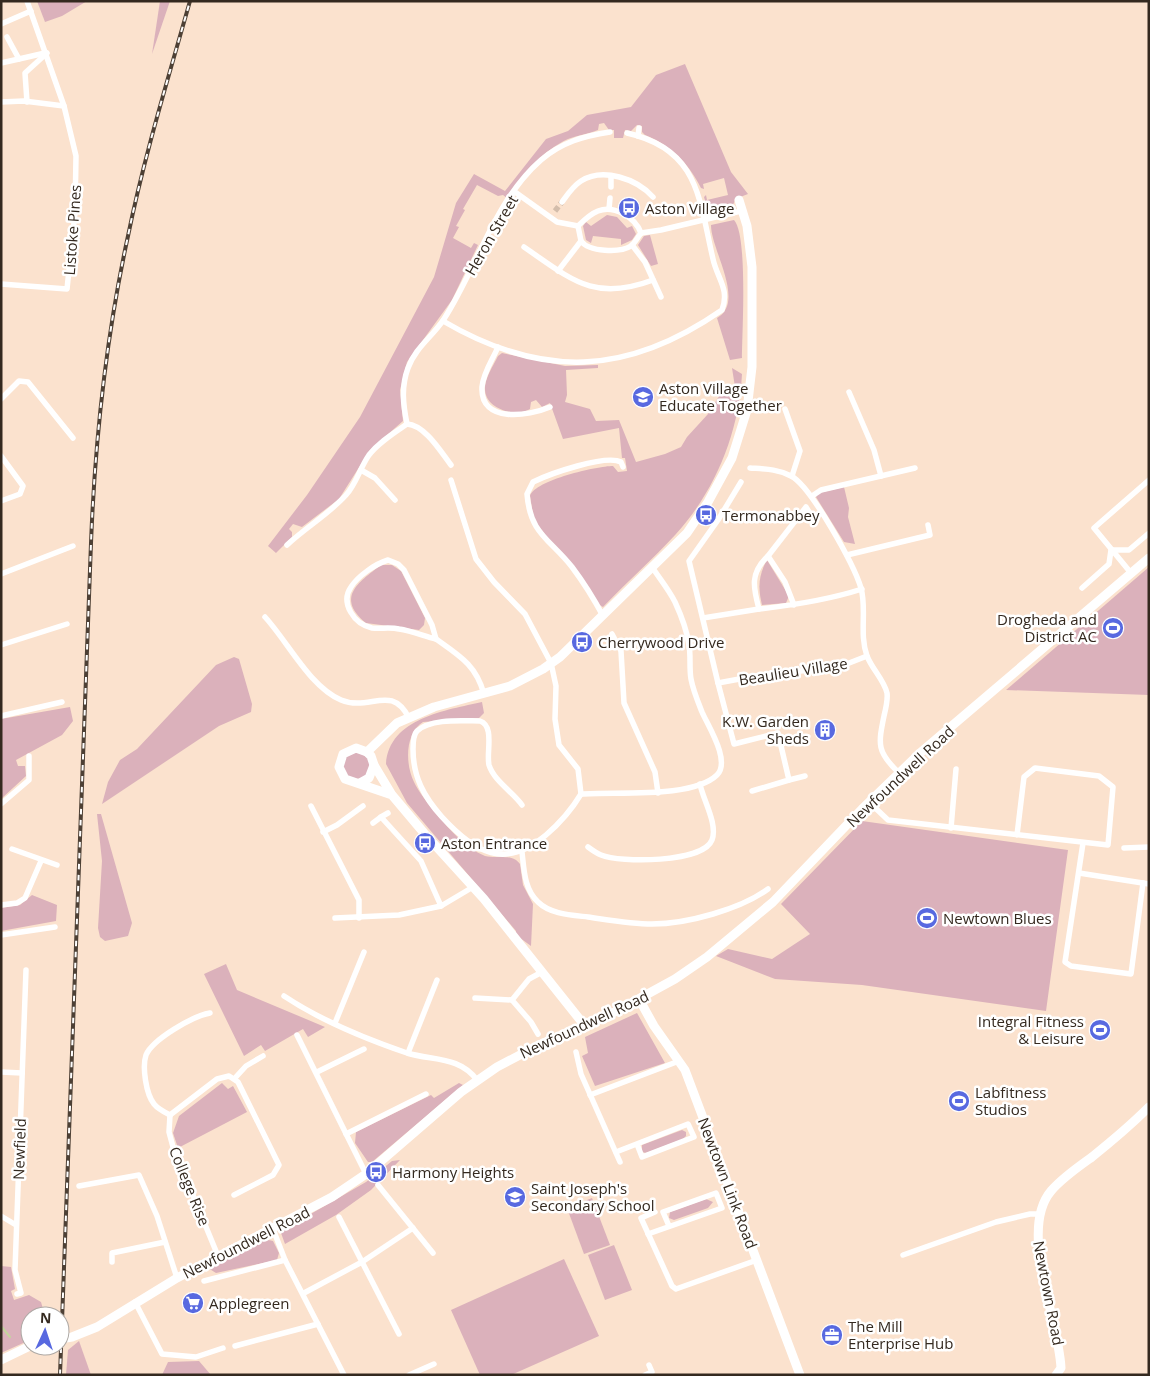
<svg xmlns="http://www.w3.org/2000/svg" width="1150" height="1376" font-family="'Open Sans',sans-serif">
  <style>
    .green { fill: #dbb1bb }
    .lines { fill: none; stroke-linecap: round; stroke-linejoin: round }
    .stream { stroke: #c4d49d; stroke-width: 2 }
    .street-tunnel { stroke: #d3bdab; stroke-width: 5.5; stroke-dasharray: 5.5 3; stroke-linecap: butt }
    .street { stroke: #fff; stroke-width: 5.5 }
    .secondary { stroke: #fff; stroke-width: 9 }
    .rail-casing { stroke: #4d4035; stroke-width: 4 }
    .rail { stroke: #fff; stroke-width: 2; stroke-dasharray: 5.5; stroke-linecap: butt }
    .labels { text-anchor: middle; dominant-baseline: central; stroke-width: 5; stroke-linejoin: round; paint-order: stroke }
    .poi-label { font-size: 15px; fill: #34291f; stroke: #fff; text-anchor: start }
    .street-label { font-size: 15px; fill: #34291f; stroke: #fff }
  </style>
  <rect width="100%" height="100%" fill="#fbe2ce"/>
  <g class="green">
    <polygon points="37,1 87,1 62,16 45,22"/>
    <polygon points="160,1 170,1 152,54"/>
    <path d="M685 64 731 172 748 194 735 199C734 210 718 215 708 211L704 197 706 195 707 200 728 195 724 178 703 184 704 189 701 188C689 164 671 145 645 135L642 132V126L637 125 631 131 625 130 623 138H614V130H609L604 123 599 124 598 130C589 134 578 135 568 139 542 151 523 174 507 198L503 195 498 196 477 185 463 209 465 210 456 226 459 227 453 238 471 248 474 243 478 245 452 300 407 362 400 390 403 421 370 450 339 499 302 527 293 524 289 529 292 532V537L276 553 268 546 307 495 360 417 434 277 456 203 474 174 505 191 546 139 568 131 587 115 631 107 656 75Z"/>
    <polygon points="607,215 617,217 627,228 632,226 636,234 632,240 621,245 621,239 593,236 591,243 586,240 583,226 586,222 591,226"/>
    <path d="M734 220C748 235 742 333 742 358L730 360 717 318C746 302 711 250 711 225Z"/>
    <polygon points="650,235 658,264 651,266 638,245 644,236"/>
    <path d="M502 353 565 366 598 365V368L566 370 567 395 565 402 590 409 596 421 619 420 636 462 665 454 681 447 687 437 708 414 723 390 735 387 732 368 742 374C739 432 716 490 676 534 653 559 627 582 603 607L598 604 534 520 530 496C535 480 597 466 613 466L618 472 627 471 625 458H622L619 428 563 439 550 403 542 407 536 400 531 402 530 409C516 418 486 409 485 390 484 380 493 366 498 356Z"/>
    <polygon points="844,487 849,508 848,517 855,544 844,542 816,497 819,493"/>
    <path d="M767 560 789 596 786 603 762 605C758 588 758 576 767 560Z"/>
    <path d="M381 565H392L401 571 425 618 424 625 419 630 366 623C336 598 357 583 381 565Z"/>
    <polygon points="1149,567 1149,695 1006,690"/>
    <polygon points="234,657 239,659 252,704 251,712 219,726 102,804 108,782 120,760 137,749 216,665"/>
    <path d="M482 702 484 713 479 718 423 722C405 733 405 764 414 782 421 798 456 839 471 848 475 851 480 854 485 856 497 859 512 853 520 864L523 885 533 904 531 946 516 935V931L407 803 386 764C389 718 447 710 482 702Z"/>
    <polygon points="70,707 73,721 62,735 16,760 18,766 25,766 26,776 1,799 1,719"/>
    <circle cx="356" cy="765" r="14"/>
    <polygon points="97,814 101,814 132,923 128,936 105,941 100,937 98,928 102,861"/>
    <polygon points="862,821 1068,850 1046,1011 862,985 775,979 716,956 728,949 772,959 810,934 781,904"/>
    <polygon points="32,895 57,905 56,921 1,931 1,908 20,905"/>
    <polygon points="226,964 237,990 325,1027 308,1037 303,1029 265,1051 261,1045 244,1056 204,974"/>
    <polygon points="637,1013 665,1063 595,1086 582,1056 588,1053 585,1037"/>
    <polygon points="222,1083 228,1089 233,1086 247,1112 178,1148 173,1133 179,1116"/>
    <polygon points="459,1083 463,1085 372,1162 368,1162 355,1143 356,1132 431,1095 434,1098"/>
    <polygon points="682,1130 686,1132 686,1136 683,1139 646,1153 642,1152 642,1145"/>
    <polygon points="400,1160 371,1190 336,1215 285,1244 281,1233 283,1230 366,1182 392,1161"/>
    <polygon points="592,1198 610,1245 584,1254 567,1208"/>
    <polygon points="706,1199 713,1202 708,1208 674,1220 669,1218 670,1212"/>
    <polygon points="264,1239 273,1241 279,1253 277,1260 216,1273 208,1268"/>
    <polygon points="614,1245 632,1290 605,1300 588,1255"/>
    <polygon points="564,1259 599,1336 511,1375 480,1375 451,1310"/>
    <polygon points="1,1266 11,1267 15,1289 11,1291 14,1300 29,1295 41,1302 45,1316 30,1316 30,1340 1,1353"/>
    <polygon points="79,1341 91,1375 66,1375 68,1350"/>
    <polygon points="199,1361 211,1375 162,1375 168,1362"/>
  </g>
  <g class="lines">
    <polyline class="stream" points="1,1326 10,1337"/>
    <polyline class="street-tunnel" points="555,211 562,202"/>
    <g class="street">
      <polyline points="1,24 31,11"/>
      <polyline points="7,37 19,59 45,53"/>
      <polyline points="1,63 19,59"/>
      <polyline points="1,102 24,101 64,106"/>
      <polyline points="27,102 25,73 47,53"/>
      <polyline points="638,136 639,128"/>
      <polyline points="611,187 611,177"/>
      <polyline points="515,192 557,222 578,226"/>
      <path d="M562 202C567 195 573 186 581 181 603 167 637 179 653 197"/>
      <polyline points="609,209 610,198"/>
      <path d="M578 226 581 241C589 252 620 253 631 246 635 243 638 237 641 233"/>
      <path d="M578 226C584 220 590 214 598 211 614 205 635 217 641 233"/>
      <polyline points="641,233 661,230 741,211"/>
      <polyline points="632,245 645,262 661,297"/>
      <path d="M524 247C572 280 594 302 653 280"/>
      <polyline points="558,271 581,241"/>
      <polyline points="1,284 67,289 75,213 76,156 64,106 27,1"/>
      <path d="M443 321C542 379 627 376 722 310 730 289 717 278 713 259 699 199 699 149 627 133"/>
      <path d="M498 347C493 359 483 373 482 387 480 424 529 416 550 407"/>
      <polyline points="849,392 874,450 881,476"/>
      <polyline points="1,399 19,381 28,382 73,438"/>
      <polyline points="785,409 800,451 792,476"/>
      <path d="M407 424C403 404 401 387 408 368 415 348 433 336 444 319 477 268 494 201 541 160 562 142 584 136 610 132"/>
      <path d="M407 424C425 425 441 452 451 465"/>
      <polyline points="1,456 23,486 20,494 1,501"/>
      <path d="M750 468C764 469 778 469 791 476 811 486 854 565 861 588 867 609 859 634 867 656 872 669 884 680 887 693 888 700 886 708 884 716 878 745 877 752 899 773"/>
      <polyline points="361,470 375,478 395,500"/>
      <path d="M451 480 476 559 494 582 525 614 551 663 556 686 555 719 559 745 578 769 581 794C572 809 560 823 546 835 505 870 475 853 442 817 424 797 413 777 413 749 413 743 413 735 417 731 431 718 463 721 480 721 495 726 486 753 489 765 494 781 513 792 522 805"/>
      <polyline points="812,496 821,490 915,468"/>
      <path d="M287 545C306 527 329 514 346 495 356 484 360 468 369 455 379 442 394 433 407 424"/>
      <polyline points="847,555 930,535 928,525"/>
      <polyline points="768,556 806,507 811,515"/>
      <path d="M388 560 398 564 404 570 432 625 436 639C424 636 412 631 399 629 390 627 381 629 372 628 354 624 340 603 351 587 358 576 375 564 388 560Z"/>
      <polyline points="1131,573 1094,528 1149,480"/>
      <polyline points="1,574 73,546"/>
      <polyline points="1082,588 1109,564 1111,550 1129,550 1149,533"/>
      <path d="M794 605 785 582 768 556C750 573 753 587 759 609 795 605 828 600 862 589"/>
      <path d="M603 616C594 599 584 583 572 567 550 539 530 534 527 494L533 482C549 474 606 454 621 462L623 467"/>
      <path d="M265 617C288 642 310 687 341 700 370 712 391 683 409 718"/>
      <polyline points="703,618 759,609"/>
      <polyline points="612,634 621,651 624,703 655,772 658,793"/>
      <path d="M436 639C460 656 476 665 484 694"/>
      <polyline points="1,645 67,624"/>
      <polyline points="718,683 689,561 718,520 741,482"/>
      <polyline points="1,716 62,702"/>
      <polyline points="789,780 805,776"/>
      <polyline points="752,791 789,780 778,733 734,744 718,683 761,675 839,667 867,656"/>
      <path d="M581 794C615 791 692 799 717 775 731 761 708 726 702 712 698 702 693 690 691 679 689 668 691 656 689 645 687 631 681 615 675 602 669 590 660 579 652 567"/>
      <polyline points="869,802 888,820 1108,845 1113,787 1099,776 1035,768 1024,777 1017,835"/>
      <polyline points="1,804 29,780 29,756"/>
      <polyline points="311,806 359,900 359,918"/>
      <polyline points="381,817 388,813"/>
      <polyline points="373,823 381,817 421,861 441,906 473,887"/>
      <polyline points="951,828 956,769"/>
      <polyline points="323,832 337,825 363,806"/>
      <polyline points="1083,843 1065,962 1071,966 1131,974 1143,883"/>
      <path d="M588 847C592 850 596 853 601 855 620 863 703 863 712 840 718 824 703 800 700 784"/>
      <polyline points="1124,848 1149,847"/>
      <polyline points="12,849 57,865"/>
      <path d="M522 852C524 869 524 889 538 902 550 914 571 915 588 917 609 920 631 924 652 924 687 924 741 909 768 889"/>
      <polyline points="1079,873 1149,884"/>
      <polyline points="1,905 17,903 25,898 41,861"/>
      <polyline points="335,918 399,915 441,906"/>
      <polyline points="1,935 55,927"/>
      <path d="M284 996C320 1020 366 1039 407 1053 433 1061 459 1056 477 1080"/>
      <polyline points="475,998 512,1000"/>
      <polyline points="335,1023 364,952"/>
      <polyline points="538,1034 531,1022 512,1000 529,979 542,972"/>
      <polyline points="297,1035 366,1174"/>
      <polyline points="576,1052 581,1074 620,1162"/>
      <polyline points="408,1053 437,980"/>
      <polyline points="1,1072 22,1073"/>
      <polyline points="317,1072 364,1049"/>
      <polyline points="235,1078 246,1066 263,1056"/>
      <polyline points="590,1095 679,1061"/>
      <polyline points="170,1115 217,1079 229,1076 238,1082 279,1165 273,1175 234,1195"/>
      <polyline points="170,1115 169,1132 173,1147 218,1256"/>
      <path d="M170 1115C164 1112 158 1109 154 1104 146 1094 142 1067 146 1055 153 1039 193 1016 210 1013"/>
      <polyline points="346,1134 426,1094"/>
      <polyline points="616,1152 688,1124 694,1137 642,1157 637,1144"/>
      <polyline points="378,1185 433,1253"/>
      <polyline points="79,1186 139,1175 157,1216 177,1278"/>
      <polyline points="655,1212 641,1218 672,1286 676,1289 757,1260"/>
      <polyline points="1,1216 16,1225"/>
      <polyline points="339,1217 399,1334"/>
      <polyline points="273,1229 285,1260 344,1375"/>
      <polyline points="648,1234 722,1208 716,1193 663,1212 669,1226"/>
      <polyline points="903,1255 996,1222 1030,1214 1040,1214"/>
      <polyline points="112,1262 112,1253 165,1242"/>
      <polyline points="204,1281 285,1260"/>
      <polyline points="304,1293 362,1262 413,1228"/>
      <polyline points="17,1294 21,1293 15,1270 26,970"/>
      <polyline points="135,1302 162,1354 196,1357 223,1348"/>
      <polyline points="235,1346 318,1324"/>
      <polyline points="409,1375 434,1364"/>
      <polyline points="645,1375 652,1372 649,1365"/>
    </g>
    <g class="secondary">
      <polyline points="367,752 397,723 434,707 510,686 543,669 560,657 687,533 708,502 732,458 747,410 752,367 752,267 747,226 739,200"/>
      <polyline points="360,783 369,778 374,765"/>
      <polyline points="392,795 345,779 339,767 343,754 356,748 367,752 371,756 374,765 392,795 424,833 484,899 585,1026"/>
      <polyline points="639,999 654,1026 685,1070 800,1375"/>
      <polyline points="60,1339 72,1337 97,1327 177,1278 332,1197 366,1174 461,1092 497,1067 537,1046 611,1014 675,979 707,957 773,902 862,809 920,753 1149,558"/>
      <polyline points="1,1360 30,1346"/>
      <path d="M1056 1375 1061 1368C1059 1320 1018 1230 1051 1191 1062 1178 1078 1167 1092 1157 1112 1141 1131 1125 1149 1107"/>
    </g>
    <g class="rail-casing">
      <path id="rail" d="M60 1375 91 543C95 440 106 337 128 236 144 157 168 79 190 1"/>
    </g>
    <use href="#rail" class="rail"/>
  </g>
  <defs>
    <g id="bus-disc" transform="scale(1.125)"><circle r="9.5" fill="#5869e0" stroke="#fff"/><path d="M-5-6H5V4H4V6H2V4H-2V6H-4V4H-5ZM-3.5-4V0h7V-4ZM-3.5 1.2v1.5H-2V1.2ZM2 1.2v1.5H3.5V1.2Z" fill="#fff"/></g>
    <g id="school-disc" transform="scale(1.125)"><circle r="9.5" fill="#5869e0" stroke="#fff"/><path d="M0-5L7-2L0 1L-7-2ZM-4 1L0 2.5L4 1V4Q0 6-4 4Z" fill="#fff"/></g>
    <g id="stadium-disc" transform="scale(1.125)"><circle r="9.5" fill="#5869e0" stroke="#fff"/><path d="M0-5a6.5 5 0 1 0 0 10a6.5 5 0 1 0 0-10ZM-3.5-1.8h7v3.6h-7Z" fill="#fff"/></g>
    <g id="building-disc" transform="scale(1.125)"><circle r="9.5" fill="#5869e0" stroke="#fff"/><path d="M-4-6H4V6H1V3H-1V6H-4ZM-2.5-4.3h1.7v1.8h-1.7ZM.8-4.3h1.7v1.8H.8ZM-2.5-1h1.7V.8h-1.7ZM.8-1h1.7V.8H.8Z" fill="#fff"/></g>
    <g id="supermarket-disc" transform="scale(1.125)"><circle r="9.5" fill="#5869e0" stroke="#fff"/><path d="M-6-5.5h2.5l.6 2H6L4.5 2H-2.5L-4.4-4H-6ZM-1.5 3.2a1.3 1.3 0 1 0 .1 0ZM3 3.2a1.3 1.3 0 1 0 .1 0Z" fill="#fff"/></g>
    <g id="office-disc" transform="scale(1.125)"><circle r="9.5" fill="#5869e0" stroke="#fff"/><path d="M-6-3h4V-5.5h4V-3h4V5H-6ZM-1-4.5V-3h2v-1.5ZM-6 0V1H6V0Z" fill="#fff"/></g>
  </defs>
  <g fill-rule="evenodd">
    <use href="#bus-disc" x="629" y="208"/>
    <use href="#school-disc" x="643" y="397"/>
    <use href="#bus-disc" x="706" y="515"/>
    <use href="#stadium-disc" x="1113" y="628"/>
    <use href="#bus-disc" x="582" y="642"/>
    <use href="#building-disc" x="825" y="730"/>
    <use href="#bus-disc" x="425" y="843"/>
    <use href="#stadium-disc" x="927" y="918"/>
    <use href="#stadium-disc" x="1100" y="1030"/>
    <use href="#stadium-disc" x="959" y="1101"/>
    <use href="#bus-disc" x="376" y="1172"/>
    <use href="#school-disc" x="515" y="1197"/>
    <use href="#supermarket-disc" x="193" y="1303"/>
    <use href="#office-disc" x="832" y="1335"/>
  </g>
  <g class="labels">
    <g class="poi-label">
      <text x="645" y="208">Aston Village</text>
      <text x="659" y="388">Aston Village<tspan x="659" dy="17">Educate Together</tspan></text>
      <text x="722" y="515">Termonabbey</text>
      <text x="1097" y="619" text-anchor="end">Drogheda and<tspan x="1097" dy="17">District AC</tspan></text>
      <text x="598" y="642">Cherrywood Drive</text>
      <text x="809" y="721" text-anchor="end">K.W. Garden<tspan x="809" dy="17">Sheds</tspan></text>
      <text x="441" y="843">Aston Entrance</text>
      <text x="943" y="918">Newtown Blues</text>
      <text x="1084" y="1021" text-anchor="end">Integral Fitness<tspan x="1084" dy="17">&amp; Leisure</tspan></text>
      <text x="975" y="1092">Labfitness<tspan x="975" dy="17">Studios</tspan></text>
      <text x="392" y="1172">Harmony Heights</text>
      <text x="531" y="1188">Saint Joseph's<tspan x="531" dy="17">Secondary School</tspan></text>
      <text x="209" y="1303">Applegreen</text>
      <text x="848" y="1326">The Mill<tspan x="848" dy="17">Enterprise Hub</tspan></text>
    </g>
    <g class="street-label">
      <text transform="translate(72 230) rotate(-86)">Listoke Pines</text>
      <text transform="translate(491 235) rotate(-60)">Heron Street</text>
      <text transform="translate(793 671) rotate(-9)">Beaulieu Village</text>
      <text transform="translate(900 776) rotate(-43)">Newfoundwell Road</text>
      <text transform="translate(584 1024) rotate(-25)">Newfoundwell Road</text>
      <text transform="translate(19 1149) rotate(-88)">Newfield</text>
      <text transform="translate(728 1183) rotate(69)">Newtown Link Road</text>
      <text transform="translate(190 1186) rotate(68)">College Rise</text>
      <text transform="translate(246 1242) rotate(-27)">Newfoundwell Road</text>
      <text transform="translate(1049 1293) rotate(79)">Newtown Road</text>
    </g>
  </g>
  <rect width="1150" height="1376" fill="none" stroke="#34291f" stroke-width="5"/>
  <g transform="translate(45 1331) rotate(3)"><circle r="24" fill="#ffffff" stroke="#aea9a5"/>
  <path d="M0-4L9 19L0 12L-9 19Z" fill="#5869e0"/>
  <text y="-8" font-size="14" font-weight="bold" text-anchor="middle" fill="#34291f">N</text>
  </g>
</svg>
